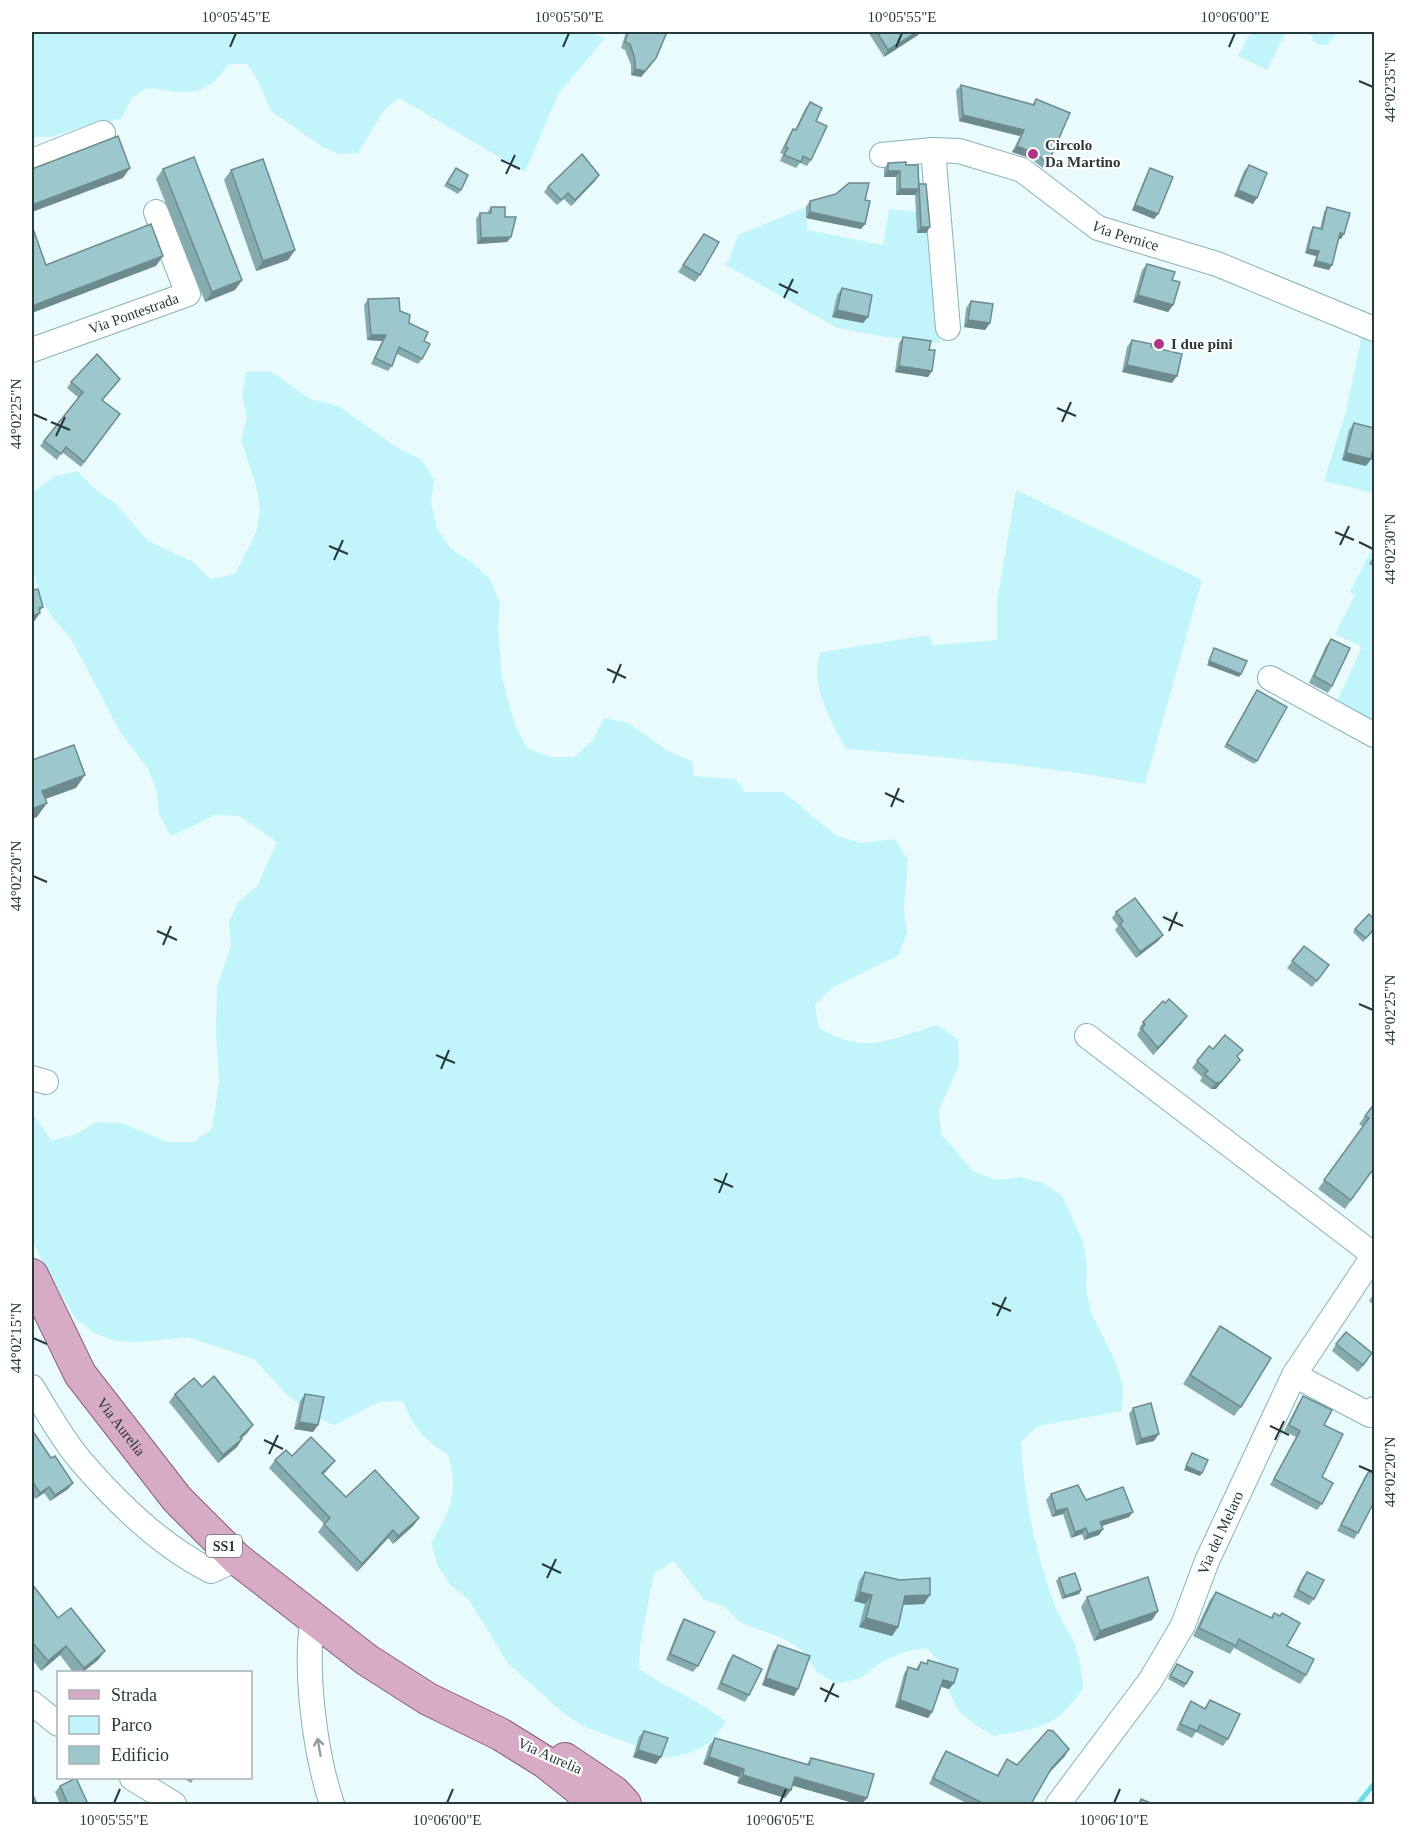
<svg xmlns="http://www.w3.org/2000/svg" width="1406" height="1836" font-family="Georgia,serif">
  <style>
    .green { fill: #c2f5fb }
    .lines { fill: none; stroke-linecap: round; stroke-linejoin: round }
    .stream { stroke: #71dbe7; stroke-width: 5 }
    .minor-casing { stroke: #88b2b8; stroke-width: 26 }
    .major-casing { stroke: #885f7b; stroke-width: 34 }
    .minor { stroke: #fff; stroke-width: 24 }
    .major { stroke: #d7abc5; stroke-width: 32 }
    .wall { fill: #86abaf }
    .shaded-wall { fill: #6d8b8f }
    .building { fill: #9cc7cc; stroke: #6d8b8f; stroke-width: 1.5 }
    .oneway { stroke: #949c9d }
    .ticks { fill: none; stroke: #28393b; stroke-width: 2 }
    .poi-dot { fill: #b03587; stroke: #fff; stroke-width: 2 }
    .labels { text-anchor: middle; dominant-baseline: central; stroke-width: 4.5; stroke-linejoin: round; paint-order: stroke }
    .shield { fill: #fff; stroke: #687476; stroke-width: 1.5 }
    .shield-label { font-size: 14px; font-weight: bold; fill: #28393b }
    .poi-label { font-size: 15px; font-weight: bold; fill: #28393b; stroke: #fff; text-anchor: start }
    .street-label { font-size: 15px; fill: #28393b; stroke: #fff }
    .neatline { fill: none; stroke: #28393b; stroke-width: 2 }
    .ticks-label { font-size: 15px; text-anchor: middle; fill: #28393b }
  </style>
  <rect width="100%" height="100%" fill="#eafbfd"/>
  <g class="green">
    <path d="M32 32H589L605 38 559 93 525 172 399 98 385 109 358 153 340 154 324 148 271 111 257 79 247 64H229C201 102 187 92 147 88L132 98 121 119 85 126 51 137H32Z"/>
    <polygon points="1251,32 1286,32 1267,70 1238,56"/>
    <polygon points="1309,32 1338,32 1326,46 1315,43"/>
    <polygon points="806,207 807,230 883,245 889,209 932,213 940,343 886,337 837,328 724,264 729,261 738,235"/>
    <polygon points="1363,330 1374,335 1374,493 1324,481 1346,411"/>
    <path d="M270 371 310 399 338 406 399 449 421 459 434 480 431 504 437 528 451 549 471 562 490 579 500 603 498 628 502 677 515 725 527 748 550 757H574L593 740 604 718 628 723 668 751 692 761 694 776 736 779 745 792H783L837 836 862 843 895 839 908 860 904 909 907 932 899 955 832 988 815 1005 819 1028C867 1056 888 1039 938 1025L958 1040 959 1065 939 1110 941 1134 973 1171 996 1180 1020 1177 1043 1183 1062 1196 1083 1241 1087 1264 1086 1289 1091 1313 1115 1361 1123 1385 1122 1411 1038 1426 1021 1442C1024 1496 1035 1552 1054 1603 1058 1616 1067 1628 1073 1640 1080 1656 1082 1673 1083 1689 1052 1730 1042 1727 994 1736L975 1725 958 1710 948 1689 942 1665 927 1648 903 1652 880 1663 861 1678 837 1684 817 1672 804 1652 785 1639 741 1623 725 1607 704 1600 674 1561 654 1573 640 1645 639 1669C668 1689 700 1700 726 1722L711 1742 690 1753 667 1758 581 1725 561 1711 507 1662 469 1600 450 1585 438 1566 431 1543C451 1509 459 1493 448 1454 424 1441 413 1427 403 1401L379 1402 335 1425 314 1417 286 1394 254 1359 187 1337 141 1342 116 1341 94 1333 75 1318 32 1242V1113L52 1141 76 1134 96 1122 121 1123 168 1142H194L212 1129 219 1082 216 1034 217 986 231 946 229 923 238 902 257 886 277 842 239 816 215 815 171 836 159 815 157 791 148 769 120 732 70 637 54 620 41 600 32 568V493L55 476 77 471 95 489 116 504 148 541 193 562 210 579 235 574 256 533 260 510 256 486 241 440 247 418 242 396 246 372Z"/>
    <path d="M1016 490 1202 580 1145 784C1045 766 946 757 846 749 832 724 807 679 821 652L929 635 933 645 997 640V601Z"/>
    <polygon points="1374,545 1374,729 1334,708 1362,647 1335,634 1355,595 1350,592"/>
  </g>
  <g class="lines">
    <polyline class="stream" points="1358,1804 1374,1784"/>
    <g class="minor-casing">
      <g id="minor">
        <polyline points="933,150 948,328"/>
        <path id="s1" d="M882 155 933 150 959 151 1022 170 1098 228 1217 264 1374 329"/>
        <polyline points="32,161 103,133"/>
        <path id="s2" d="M32 350 188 294 156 212"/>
        <polyline points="1270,678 1374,735"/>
        <polyline points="1087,1036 1374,1255"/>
        <polyline points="32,1078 46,1082"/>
        <polyline points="1294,1375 1370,1415 1374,1409"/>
        <path d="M32 1387C47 1411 62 1439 81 1461 117 1503 161 1546 211 1571L237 1559"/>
        <path d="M313 1617C304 1669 315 1754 332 1804"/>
        <polyline points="32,1703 58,1724"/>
        <polyline points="132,1778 174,1804"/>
        <path id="s3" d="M1058 1804 1150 1681 1183 1625 1207 1561 1294 1375 1374 1255"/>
      </g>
    </g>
    <g class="major-casing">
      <g id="major">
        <path id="s4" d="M32 1275 80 1374 177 1499 237 1559 367 1660 428 1699 500 1734 545 1762 579 1789 590 1804"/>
        <polyline points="565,1759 614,1792 625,1804"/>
      </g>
    </g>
    <use href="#minor" class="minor"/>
    <use href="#major" class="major"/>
  </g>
  <g class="wall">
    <polygon points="626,32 665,32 652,64 641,77 631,75 631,65 625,50 621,48"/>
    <polygon points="868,32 920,32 918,35 884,57"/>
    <polygon points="961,85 1032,105 1036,99 1048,163 1044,169 1030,158 1012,152 1020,136 959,121 956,90"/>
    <polygon points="810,102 816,121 811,160 807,166 800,163 796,168 780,161 783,154 780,153 789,135 793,129 795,130 805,109"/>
    <polygon points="888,163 906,165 919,185 930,227 926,233 917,233 915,194 896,195 896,177 884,177 884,169"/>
    <polygon points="1249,165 1253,204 1234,196 1244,171"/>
    <polygon points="456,168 461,190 458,194 444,186"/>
    <polygon points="1150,168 1158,214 1154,219 1132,210 1147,173"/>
    <polygon points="163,169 242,280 235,290 205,302 156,179"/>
    <polygon points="231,170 295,250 288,260 256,271 224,180"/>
    <polygon points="599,175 595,181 571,206 564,199 557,205 544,192 548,187"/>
    <polygon points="865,200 865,224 861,229 806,218 806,207 810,201"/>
    <polygon points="491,207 505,217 511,237 507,242 477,244 476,219 480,213 487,213"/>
    <polygon points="1327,207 1344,234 1341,239 1339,238 1329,270 1313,266 1316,256 1305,253 1310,232 1313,227 1320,229 1324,212"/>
    <polygon points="704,234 700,275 695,282 678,272"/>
    <polygon points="1147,264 1172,280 1173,305 1168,312 1133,302 1142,270"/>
    <polygon points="842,288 868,317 863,323 832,317 837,295"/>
    <polygon points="368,299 400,311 424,341 422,359 418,364 397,354 392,366 388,371 371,364 382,341 367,340 364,305"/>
    <polygon points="971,301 990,323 985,330 964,327 966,308"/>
    <polygon points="903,337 932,371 928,377 895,372 899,343"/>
    <polygon points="1132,340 1151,347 1172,383 1122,372 1127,347"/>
    <polygon points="120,379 102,401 120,414 81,467 62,452 57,460 40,446 79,398 67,388 71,382"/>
    <polygon points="1354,423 1371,459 1366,466 1342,460 1349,430"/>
    <polygon points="1374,555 1374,567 1369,564"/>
    <polygon points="1331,639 1332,686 1328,693 1309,683 1326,646"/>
    <polygon points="1254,694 1257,761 1254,764 1224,747"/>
    <polygon points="1116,912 1163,935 1158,941 1136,958 1115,930 1118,926 1112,918"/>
    <polygon points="1355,929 1374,930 1363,942 1353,932"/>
    <polygon points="1304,946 1329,965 1312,987 1287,968"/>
    <polygon points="1143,1022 1182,1023 1153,1055 1137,1035 1140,1030 1139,1029"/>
    <polygon points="1213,1049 1238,1057 1240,1060 1216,1089 1211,1089 1200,1081 1202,1077 1192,1068 1197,1061"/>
    <polygon points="1374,1104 1374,1168 1345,1209 1318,1189 1363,1127 1359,1124"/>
    <polygon points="1374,1293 1374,1305 1369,1301"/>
    <polygon points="1220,1326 1241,1407 1234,1416 1183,1384"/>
    <polygon points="1336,1344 1368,1360 1358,1372 1332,1351"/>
    <polygon points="202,1387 248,1432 242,1438 242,1439 237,1447 218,1463 169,1402 175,1394"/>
    <polygon points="305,1394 318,1425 313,1432 294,1429 300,1401"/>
    <polygon points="1303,1396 1324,1425 1322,1504 1317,1510 1270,1485 1296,1437 1284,1431 1299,1402"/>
    <polygon points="1133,1408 1154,1441 1136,1445 1129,1414"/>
    <polygon points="32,1430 51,1458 73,1483 68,1489 50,1501 44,1493 35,1499 32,1494"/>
    <polygon points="292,1456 329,1468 323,1474 346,1497 419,1518 413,1526 393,1544 388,1538 357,1572 318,1532 324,1524 269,1468 275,1460"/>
    <polygon points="1369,1471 1358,1533 1354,1539 1337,1531 1365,1476"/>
    <polygon points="1051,1494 1086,1500 1129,1517 1102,1526 1103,1529 1099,1535 1084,1540 1082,1534 1071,1538 1063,1514 1052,1517 1046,1500"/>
    <polygon points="865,1572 924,1604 903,1605 898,1627 892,1636 859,1627 865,1604 854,1601 859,1581"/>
    <polygon points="1307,1572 1314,1599 1309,1605 1293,1597 1302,1578"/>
    <polygon points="1059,1578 1081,1590 1079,1594 1062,1599 1056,1581"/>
    <polygon points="32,1584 58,1618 105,1651 98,1660 83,1672 73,1672 60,1655 41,1671 32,1659"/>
    <polygon points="1216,1592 1271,1618 1274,1613 1287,1646 1306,1675 1300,1684 1234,1648 1230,1654 1193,1636 1210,1600"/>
    <polygon points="1087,1597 1158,1611 1152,1620 1094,1641 1081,1607"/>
    <polygon points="684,1619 698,1666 693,1672 666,1660 680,1625"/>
    <polygon points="778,1645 798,1689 794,1696 762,1685 773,1652"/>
    <polygon points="733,1655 749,1695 745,1702 717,1689 728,1662"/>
    <polygon points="928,1660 954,1683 949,1689 941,1687 932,1712 928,1718 895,1707 904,1674 908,1667 916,1669 921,1662 926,1664"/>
    <polygon points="1177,1664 1186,1684 1184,1688 1168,1679"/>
    <polygon points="1210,1700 1228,1739 1223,1746 1196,1732 1192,1738 1176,1730 1187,1707 1191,1701 1204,1709"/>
    <polygon points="644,1731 661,1757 656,1764 633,1757 639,1737"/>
    <polygon points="715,1738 807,1764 811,1758 862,1804 857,1804 792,1785 791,1790 785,1798 737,1783 739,1777 703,1764 709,1746"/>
    <polygon points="1069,1749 1065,1756 1049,1773 1031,1804 968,1804 929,1784 942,1757 946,1751 997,1775 1007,1759 1017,1765"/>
    <polygon points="183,1778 194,1778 191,1783"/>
    <polygon points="60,1786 88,1804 60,1804 55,1792"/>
  </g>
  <g class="shaded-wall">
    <polygon points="917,32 920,32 918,35 884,57 888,50"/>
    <polygon points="656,58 641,77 631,75 635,69"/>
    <polygon points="963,115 1024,130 1020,136 959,121"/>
    <polygon points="1017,146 1034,153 1030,158 1012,152"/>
    <polygon points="130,168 123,178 32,212 32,205"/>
    <polygon points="888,171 900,171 896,177 884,177"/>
    <polygon points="599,175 595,181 571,206 575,200"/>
    <polygon points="900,189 919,189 915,195 896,195"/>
    <polygon points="1238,190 1257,198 1253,204 1234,196"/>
    <polygon points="1135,205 1158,214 1154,219 1132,210"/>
    <polygon points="810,212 865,224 861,229 806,218"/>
    <polygon points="921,227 930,227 926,233 917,233"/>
    <polygon points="1340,233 1344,234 1341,239 1337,238"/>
    <polygon points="511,237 507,242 477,244 481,238"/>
    <polygon points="1308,249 1319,251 1316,256 1305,253"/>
    <polygon points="295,250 288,260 256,271 263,261"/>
    <polygon points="163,256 156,266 32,313 32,306"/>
    <polygon points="1316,261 1332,265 1329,270 1313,266"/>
    <polygon points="242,280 235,290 205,302 212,292"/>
    <polygon points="1138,295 1173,305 1168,312 1133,302"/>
    <polygon points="837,310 868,317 863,323 832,317"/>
    <polygon points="968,320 990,323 985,330 964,327"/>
    <polygon points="371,335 386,335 382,341 367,340"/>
    <polygon points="1127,365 1177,376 1172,383 1122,372"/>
    <polygon points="899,366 932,371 928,377 895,372"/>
    <polygon points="1346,453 1371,459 1366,466 1342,460"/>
    <polygon points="43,607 37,614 40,613 33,623 32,624 32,616 39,608"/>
    <polygon points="1209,661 1241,674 1239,677 1207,665"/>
    <polygon points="85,775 76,788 32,804 42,791"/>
    <polygon points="47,803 37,817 32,819 32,809"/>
    <polygon points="1163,935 1158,941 1136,958 1140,952"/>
    <polygon points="1187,1016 1182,1023 1153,1055 1158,1048"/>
    <polygon points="1240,1060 1216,1089 1211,1089 1216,1083"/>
    <polygon points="299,1422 318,1425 313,1432 294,1429"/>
    <polygon points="253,1425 248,1432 235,1444 240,1437"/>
    <polygon points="1159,1434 1154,1441 1136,1445 1141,1439"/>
    <polygon points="242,1439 237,1447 218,1463 223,1455"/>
    <polygon points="335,1461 329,1468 317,1481 322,1473"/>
    <polygon points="1186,1466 1202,1473 1200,1476 1184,1470"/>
    <polygon points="73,1483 68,1489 50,1501 55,1495"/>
    <polygon points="49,1487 44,1493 35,1499 40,1493"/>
    <polygon points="1067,1508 1063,1514 1052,1517 1056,1511"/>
    <polygon points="1133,1512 1129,1517 1096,1528 1100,1522"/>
    <polygon points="419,1518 413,1526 393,1544 398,1536"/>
    <polygon points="1086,1528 1082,1534 1071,1538 1075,1532"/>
    <polygon points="1103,1529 1099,1535 1084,1540 1088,1534"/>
    <polygon points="393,1530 388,1538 357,1572 362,1564"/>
    <polygon points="1081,1590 1079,1594 1062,1599 1065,1596"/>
    <polygon points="860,1592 872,1595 865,1604 854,1601"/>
    <polygon points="930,1595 924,1604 899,1605 905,1596"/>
    <polygon points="1158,1611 1152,1620 1094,1641 1100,1631"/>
    <polygon points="866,1618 898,1627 892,1636 859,1627"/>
    <polygon points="66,1646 60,1655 41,1671 48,1661"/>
    <polygon points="105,1651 98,1660 83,1672 80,1672 84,1668"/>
    <polygon points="766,1678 798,1689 794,1696 762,1685"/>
    <polygon points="943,1680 954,1683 949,1689 939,1686"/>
    <polygon points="900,1700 932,1712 928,1718 895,1707"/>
    <polygon points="1069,1749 1065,1756 1047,1775 1051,1769"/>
    <polygon points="638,1750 661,1757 656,1764 633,1757"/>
    <polygon points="709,1757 744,1769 739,1777 703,1764"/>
    <polygon points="743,1775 791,1790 785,1798 737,1783"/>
    <polygon points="795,1777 867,1798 862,1804 857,1804 790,1785"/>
  </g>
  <g class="building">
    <polygon points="628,32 667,32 656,58 645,71 635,69 635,59 630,44 625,42"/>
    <polygon points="877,32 917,32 888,50"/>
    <polygon points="961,85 1034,105 1036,99 1070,113 1048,163 1034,153 1017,146 1024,130 963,115"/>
    <polygon points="810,102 822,108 816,121 827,126 811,160 803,156 801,162 784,155 788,148 785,147 793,129 796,130"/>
    <polygon points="118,136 130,168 32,205 32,169"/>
    <polygon points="582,154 599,175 575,200 568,193 561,200 548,187"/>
    <polygon points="194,157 242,280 212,292 163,169"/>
    <polygon points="263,159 295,250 263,261 231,170"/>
    <polygon points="906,162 906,165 918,165 919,189 900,189 900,171 888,171 888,163"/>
    <polygon points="1249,165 1267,173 1257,198 1238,190"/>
    <polygon points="456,168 468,175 461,190 447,183"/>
    <polygon points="1150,168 1173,177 1158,214 1135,205"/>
    <polygon points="849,183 869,183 865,200 870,201 865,224 810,212 810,201 836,194"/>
    <polygon points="919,184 926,184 930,227 921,227"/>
    <polygon points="491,207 505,207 505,217 516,217 511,237 481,238 480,213 491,213"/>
    <polygon points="1327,207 1350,213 1344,234 1340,233 1332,265 1316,261 1319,251 1308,249 1313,227 1322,229"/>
    <polygon points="151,224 163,256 32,306 32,226 46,265"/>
    <polygon points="704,234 719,242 700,275 683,265"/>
    <polygon points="1147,264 1175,272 1172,280 1180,282 1173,305 1138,295"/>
    <polygon points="842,288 872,295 868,317 837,310"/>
    <polygon points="399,298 400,311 410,315 409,323 428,332 424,341 430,344 422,359 399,347 392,366 375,358 386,335 371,335 368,299"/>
    <polygon points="971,301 993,304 990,323 968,320"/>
    <polygon points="903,337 931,341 929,350 935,350 932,371 899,366"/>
    <polygon points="1132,340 1152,344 1151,347 1182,354 1177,376 1127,365"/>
    <polygon points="97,354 120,379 102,400 120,414 84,462 66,447 61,454 44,441 83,392 71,382"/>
    <polygon points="1354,423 1374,428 1374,443 1371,459 1346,453"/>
    <polygon points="32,584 33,590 38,589 43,607 39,608 40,613 32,616"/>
    <polygon points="1331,639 1350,648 1332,686 1314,676"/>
    <polygon points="1214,648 1247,661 1241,674 1209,661"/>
    <polygon points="1257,690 1287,707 1257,761 1227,744"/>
    <polygon points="74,745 85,775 42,791 47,803 32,809 32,760"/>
    <polygon points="1135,898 1163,935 1140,952 1120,924 1123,921 1116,912"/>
    <polygon points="1369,914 1374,919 1374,929 1366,938 1355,929"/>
    <polygon points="1304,946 1329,965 1317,981 1292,961"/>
    <polygon points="1169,999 1187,1016 1158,1048 1142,1029 1145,1024 1143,1022 1163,1001 1165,1003"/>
    <polygon points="1225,1035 1243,1050 1237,1056 1240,1060 1221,1082 1216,1083 1204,1074 1208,1071 1197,1061 1209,1046 1213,1049"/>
    <polygon points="1374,1104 1374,1168 1351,1200 1324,1180 1369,1118 1365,1116"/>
    <polygon points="1220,1326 1271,1358 1241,1407 1190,1375"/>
    <polygon points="1346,1332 1372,1353 1363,1365 1336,1344"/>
    <polygon points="214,1376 253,1425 240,1437 242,1439 223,1455 175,1394 194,1378 202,1387"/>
    <polygon points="305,1394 324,1397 318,1425 299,1422"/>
    <polygon points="1303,1396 1332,1410 1324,1425 1343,1434 1322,1477 1333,1483 1322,1504 1274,1479 1300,1431 1289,1425"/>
    <polygon points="1151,1403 1159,1434 1141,1439 1133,1408"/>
    <polygon points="32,1430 51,1458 55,1456 73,1483 55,1495 49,1487 40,1493 32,1481"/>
    <polygon points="311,1437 335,1461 322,1473 346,1497 375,1470 419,1518 398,1536 393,1530 362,1564 324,1524 330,1518 275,1460 286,1450 292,1456"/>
    <polygon points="1192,1453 1208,1460 1202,1473 1186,1466"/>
    <polygon points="1369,1471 1374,1474 1374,1502 1358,1533 1341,1525"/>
    <polygon points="1078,1485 1086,1500 1123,1487 1133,1512 1100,1522 1103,1529 1088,1534 1086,1528 1075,1532 1067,1508 1056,1511 1051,1494"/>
    <polygon points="865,1572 900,1580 930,1578 930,1595 905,1596 898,1627 866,1618 872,1595 860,1592"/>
    <polygon points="1307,1572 1324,1580 1314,1599 1298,1590"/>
    <polygon points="1075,1573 1081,1590 1065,1596 1059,1578"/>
    <polygon points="1148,1577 1158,1611 1100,1631 1087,1597"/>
    <polygon points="32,1584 58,1618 71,1608 105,1651 84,1668 66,1646 48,1661 32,1642"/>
    <polygon points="1216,1592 1272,1618 1274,1613 1280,1616 1282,1613 1300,1623 1287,1646 1314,1659 1306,1675 1239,1639 1236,1646 1199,1628"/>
    <polygon points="684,1619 715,1632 698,1666 670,1654"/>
    <polygon points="778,1645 810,1656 798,1689 766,1678"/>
    <polygon points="733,1655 762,1669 749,1695 721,1683"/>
    <polygon points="928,1660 958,1669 954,1683 943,1680 932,1712 900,1700 908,1667 918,1670 921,1662 927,1664"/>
    <polygon points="1177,1664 1193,1672 1186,1684 1170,1676"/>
    <polygon points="1210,1700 1240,1714 1228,1739 1200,1725 1197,1731 1180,1724 1191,1701 1205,1709"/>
    <polygon points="1048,1730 1053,1731 1069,1749 1051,1769 1031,1804 984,1804 933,1778 946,1751 998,1776 1007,1759 1017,1765"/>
    <polygon points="644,1731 668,1738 661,1757 638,1750"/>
    <polygon points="715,1738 809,1765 811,1758 874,1774 867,1798 795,1777 791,1790 743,1775 744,1769 709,1757"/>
    <polygon points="76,1778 88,1804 68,1804 60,1786"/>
    <polygon points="32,1793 37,1804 32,1804"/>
    <polygon points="1141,1799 1153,1804 1139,1804"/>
  </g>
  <defs><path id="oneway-shaft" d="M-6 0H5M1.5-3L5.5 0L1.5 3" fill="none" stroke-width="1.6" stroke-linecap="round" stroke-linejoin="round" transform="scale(1.5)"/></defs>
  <use class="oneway" href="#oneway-shaft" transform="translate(319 1747) rotate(-100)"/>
  <path class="ticks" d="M230 47 236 33M563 47 569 33M896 47 902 33M1229 47 1235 33M1359 81 1373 87M501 160 520 169M506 174 515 155M779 284 798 293M784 298 793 279M1057 408 1076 416M33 414 47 420M51 422 70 430M1062 422 1071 402M56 436 65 417M1335 532 1354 540M1359 542 1373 549M1340 545 1349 526M329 546 348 554M334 560 343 540M607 669 626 678M613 683 621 664M885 793 904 802M891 807 899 788M33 876 47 882M1163 917 1183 926M157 931 177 940M1169 931 1177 912M163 945 171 926M1359 1004 1373 1010M436 1055 455 1063M441 1069 449 1050M714 1179 733 1187M719 1193 727 1173M992 1303 1011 1311M997 1316 1006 1297M33 1338 47 1344M1270 1426 1289 1435M264 1440 283 1449M1275 1440 1284 1421M269 1454 278 1435M1359 1466 1373 1472M542 1564 561 1573M547 1578 556 1559M820 1688 839 1697M825 1702 834 1683M114 1803 120 1789M447 1803 453 1789M780 1803 786 1789M1114 1803 1120 1789"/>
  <g class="poi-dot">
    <circle cx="1033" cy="154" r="6"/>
    <circle cx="1159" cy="344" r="6"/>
  </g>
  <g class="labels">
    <rect class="shield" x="206" y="1535" width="36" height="22" rx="4.5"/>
    <g class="shield-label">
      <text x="224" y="1546">SS1</text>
    </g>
    <g class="poi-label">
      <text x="1045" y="145">Circolo<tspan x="1045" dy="17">Da Martino</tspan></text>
      <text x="1171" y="344">I due pini</text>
    </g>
    <g class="street-label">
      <text stroke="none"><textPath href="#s1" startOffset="267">Via Pernice</textPath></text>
      <text stroke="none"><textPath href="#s2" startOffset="108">Via Pontestrada</textPath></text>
      <text stroke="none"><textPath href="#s4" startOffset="177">Via Aurelia</textPath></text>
      <text stroke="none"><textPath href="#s3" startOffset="318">Via del Melaro</textPath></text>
      <text transform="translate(550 1756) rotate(24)">Via Aurelia</text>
    </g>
  </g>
  <rect width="1406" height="1836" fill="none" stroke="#ffffff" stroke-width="66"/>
  <rect x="57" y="1671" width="195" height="108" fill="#ffffff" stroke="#a9b0b1" stroke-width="1.5"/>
  <rect x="69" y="1690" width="30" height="9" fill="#d7abc5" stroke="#a9b0b1" stroke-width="1.5"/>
  <text x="111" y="1701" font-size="18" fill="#28393b">Strada</text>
  <rect x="69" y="1716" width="30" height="18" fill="#c2f5fb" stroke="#a9b0b1" stroke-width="1.5"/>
  <text x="111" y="1731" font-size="18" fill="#28393b">Parco</text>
  <rect x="69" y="1746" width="30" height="18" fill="#9cc7cc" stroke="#a9b0b1" stroke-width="1.5"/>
  <text x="111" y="1761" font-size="18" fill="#28393b">Edificio</text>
  <rect x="33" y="33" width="1340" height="1770" class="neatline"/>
  <g class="ticks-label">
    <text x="236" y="22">10°05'45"E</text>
    <text x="569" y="22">10°05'50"E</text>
    <text x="902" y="22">10°05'55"E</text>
    <text x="1235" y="22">10°06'00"E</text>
    <text transform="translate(1390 87) rotate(-90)" y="5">44°02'35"N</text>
    <text transform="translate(16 414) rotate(-90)" y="5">44°02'25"N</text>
    <text transform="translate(1390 549) rotate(-90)" y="5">44°02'30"N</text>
    <text transform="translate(16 876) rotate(-90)" y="5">44°02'20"N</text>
    <text transform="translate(1390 1010) rotate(-90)" y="5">44°02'25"N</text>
    <text transform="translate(16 1338) rotate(-90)" y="5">44°02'15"N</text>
    <text transform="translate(1390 1472) rotate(-90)" y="5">44°02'20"N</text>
    <text x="114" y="1825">10°05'55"E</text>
    <text x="447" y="1825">10°06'00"E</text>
    <text x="780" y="1825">10°06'05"E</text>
    <text x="1114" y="1825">10°06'10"E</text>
  </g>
</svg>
